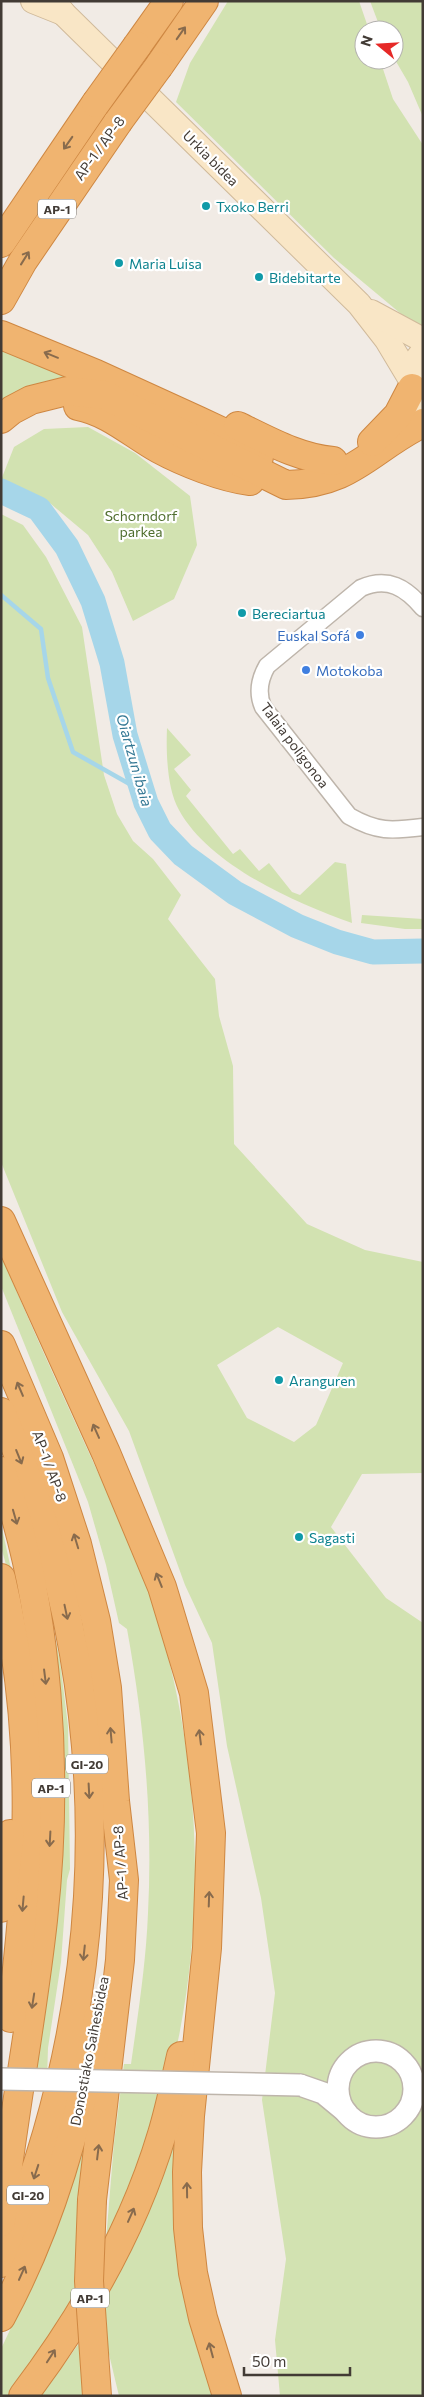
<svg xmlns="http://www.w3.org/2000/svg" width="424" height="2397" font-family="Commissioner,sans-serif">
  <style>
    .green { fill: #d2e2b1; fill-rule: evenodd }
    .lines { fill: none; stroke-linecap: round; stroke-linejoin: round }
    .stream { stroke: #a6d6e9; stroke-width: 4.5 }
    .river { stroke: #a6d6e9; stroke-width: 25 }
    .minor-casing { stroke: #beb5ab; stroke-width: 19 }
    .tertiary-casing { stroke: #beb5ab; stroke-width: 24 }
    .secondary-casing { stroke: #d0ba9b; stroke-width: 26 }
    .motorway-casing { stroke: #ce8742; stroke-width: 30 }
    .minor { stroke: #fff; stroke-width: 16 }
    .tertiary { stroke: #fff; stroke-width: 21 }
    .secondary { stroke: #f9e6c6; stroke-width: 24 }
    .motorway { stroke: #f0b470; stroke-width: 28 }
    .tertiary-bridge-casing { stroke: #beb5ab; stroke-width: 24; stroke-linecap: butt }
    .motorway-bridge-casing { stroke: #ce8742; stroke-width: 30; stroke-linecap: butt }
    .tertiary-bridge { stroke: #fff; stroke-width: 21 }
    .motorway-bridge { stroke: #f0b470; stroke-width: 28 }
    .oneway { stroke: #886b4d }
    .culture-dot { fill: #0f9aa8; stroke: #fff; stroke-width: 2 }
    .shop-dot { fill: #3f7fe0; stroke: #fff; stroke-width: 2 }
    .labels { text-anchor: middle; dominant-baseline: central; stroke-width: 4.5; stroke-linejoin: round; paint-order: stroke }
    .shield { fill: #fff; stroke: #7b7672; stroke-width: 1 }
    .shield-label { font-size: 12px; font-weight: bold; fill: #423b35 }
    .street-label { font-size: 14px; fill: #423b35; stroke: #fff }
    .culture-label { font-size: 14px; fill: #0d838f; stroke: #fff; text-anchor: start }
    .park-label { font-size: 14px; fill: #4f6e2e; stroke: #fff }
    .shop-label { font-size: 14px; fill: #366cbe; stroke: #fff; text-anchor: end }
    .water-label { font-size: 15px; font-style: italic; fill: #357995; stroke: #fff }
  </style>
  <rect width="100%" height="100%" fill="#f1ebe5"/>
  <g class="green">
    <polygon points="228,1 359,1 369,30 364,30 364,60 380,60 393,99 423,145 423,326 406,318 334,258 176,102 190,63"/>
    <polygon points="370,1 423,1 423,117 408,82 394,58 394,30 381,30"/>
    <polygon points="1,343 94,382 1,407"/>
    <polygon points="88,427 135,453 190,496 197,545 174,599 133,621 112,572 88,535 45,499 1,480 14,447 44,429"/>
    <path d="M1 514 23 525 46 557 82 627 104 775 117 814 133 841 153 859 181 895 168 919 215 979 219 1016 233 1066 234 1144 307 1224 365 1250 423 1262V1473L362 1474 331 1527 386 1598 423 1623V2396H280L275 2340 286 2259 262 2100 275 1993 261 1898 227 1746 212 1643 185 1585 129 1431 62 1312 1 1162ZM278 1327 343 1363 316 1425 294 1442 247 1418 217 1365Z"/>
    <path d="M167 728 191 755 174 769 191 790 186 796 233 854 240 849 259 871 269 863 292 892 300 895 335 862 346 864 352 923C295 903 209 865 179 810 167 789 166 752 167 728Z"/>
    <polygon points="362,915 423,919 423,929 405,929 361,923"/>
    <path d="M1 1254C30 1325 63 1395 95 1466 109 1496 125 1526 136 1557 206 1736 215 1941 156 2125 143 2168 122 2210 105 2252L114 2143 124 2064H131C138 2014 146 1963 148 1913 153 1817 144 1723 127 1629L119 1623 106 1565 88 1502 1 1286Z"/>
    <polygon points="1,1524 25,1632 1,1547"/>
    <polygon points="46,1594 60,1661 68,1726 70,1869 67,1880 61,1962 48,2048 47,2078 31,2076"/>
    <polygon points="86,2126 81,2300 14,2396 1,2396 1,2349 39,2268"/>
    <polygon points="179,2129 216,2396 119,2396 108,2350 105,2299 141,2231"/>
    <polygon points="80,2342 84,2396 41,2396"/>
  </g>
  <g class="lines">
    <polyline class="stream" points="1,595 41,629 48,678 73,752 142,791"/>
    <polyline class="river" points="1,491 39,509 67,547 93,601 112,663 125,735 146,803 160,831 183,855 235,893 297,926 337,942 373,952 423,951"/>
    <g class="minor-casing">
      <path id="minor" d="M423 608C406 588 388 576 361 588L267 666C259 680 257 693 263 707L349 816C377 832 391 831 423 827"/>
    </g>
    <g class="tertiary-casing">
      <g id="tertiary">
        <circle cx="376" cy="2089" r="38"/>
        <polyline points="300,2085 323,2093 346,2112"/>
      </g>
    </g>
    <g class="secondary-casing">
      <g id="secondary">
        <polyline points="33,1 63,13"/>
        <polyline points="54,1 63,13 359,304 387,340 411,380"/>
        <polyline points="371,312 423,340"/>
        <path d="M423 352C407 368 408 392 423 408"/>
      </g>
    </g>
    <g class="motorway-casing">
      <g id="motorway">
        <polyline points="137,46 169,1"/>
        <polyline points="159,66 204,1"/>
        <polyline points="1,243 96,103"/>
        <polyline points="1,300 23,261 118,122"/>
        <polyline points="1,335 96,374 199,421 227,434 259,457"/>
        <path d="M78 406C109 412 132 434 159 449 183 462 223 478 250 481"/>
        <path d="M1 419 12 410 31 400 67 391 104 395 286 485C352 484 370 449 423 423"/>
        <path d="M238 426C269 441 299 458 333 461"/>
        <polyline points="372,442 398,415 412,388"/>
        <polyline points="1,1221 106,1453 162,1587 194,1693 211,1833 207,1948 190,2116 187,2172 188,2228 193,2273 203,2318 227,2396"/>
        <polyline points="1,1345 49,1458 77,1544 96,1621 107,1688 115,1801 124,1880 120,1960 92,2200"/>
        <path d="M1 1412C16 1448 31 1485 43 1523 118 1773 102 2023 1 2263"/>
        <path d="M1 1471C50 1608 59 1776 43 1920 32 2021 12 2121 1 2222"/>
        <path d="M1 1578C36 1726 31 1868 11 2018"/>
        <polyline points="1,1908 10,1834"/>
        <path d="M1 2317C50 2227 81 2119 98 2018"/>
        <path d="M23 2396C82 2318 134 2228 162 2134 170 2108 175 2082 181 2056"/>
      </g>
    </g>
    <use href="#minor" class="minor"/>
    <use href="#tertiary" class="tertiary"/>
    <use href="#secondary" class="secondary"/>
    <use href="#motorway" class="motorway"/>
    <g class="tertiary-bridge-casing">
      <polyline id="tertiary-bridge" points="1,2079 300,2085"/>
    </g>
    <g class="motorway-bridge-casing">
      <g id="motorway-bridge">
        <polyline points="96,103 137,46"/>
        <polyline points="118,122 159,66"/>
        <polyline points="92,2200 89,2281 97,2396"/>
      </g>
    </g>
    <use href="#tertiary-bridge" class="tertiary-bridge"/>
    <use href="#motorway-bridge" class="motorway-bridge"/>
  </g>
  <defs><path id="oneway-shaft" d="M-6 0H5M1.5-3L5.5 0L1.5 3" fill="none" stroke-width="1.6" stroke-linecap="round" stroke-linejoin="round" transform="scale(1.25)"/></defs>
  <g class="oneway">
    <use href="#oneway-shaft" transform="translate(181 33) rotate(-55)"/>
    <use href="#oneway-shaft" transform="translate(68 143) rotate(125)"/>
    <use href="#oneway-shaft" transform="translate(25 258) rotate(-58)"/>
    <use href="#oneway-shaft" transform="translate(51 355) rotate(-158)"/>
    <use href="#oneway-shaft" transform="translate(20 1389) rotate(-113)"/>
    <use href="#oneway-shaft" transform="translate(96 1431) rotate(-114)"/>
    <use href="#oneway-shaft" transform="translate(19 1457) rotate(68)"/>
    <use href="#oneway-shaft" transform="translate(15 1517) rotate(74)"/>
    <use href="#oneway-shaft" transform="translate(76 1541) rotate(-107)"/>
    <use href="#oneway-shaft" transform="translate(159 1580) rotate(-112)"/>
    <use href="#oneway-shaft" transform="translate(66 1612) rotate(78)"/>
    <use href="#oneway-shaft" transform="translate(45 1677) rotate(83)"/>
    <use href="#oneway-shaft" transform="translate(111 1735) rotate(-95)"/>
    <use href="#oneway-shaft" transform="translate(200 1737) rotate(-97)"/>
    <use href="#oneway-shaft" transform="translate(89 1791) rotate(87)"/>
    <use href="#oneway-shaft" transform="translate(50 1839) rotate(93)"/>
    <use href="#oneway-shaft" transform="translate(209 1899) rotate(-88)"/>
    <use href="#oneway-shaft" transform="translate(23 1904) rotate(95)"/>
    <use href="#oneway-shaft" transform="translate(84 1953) rotate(96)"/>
    <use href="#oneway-shaft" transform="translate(33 2001) rotate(99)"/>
    <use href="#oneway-shaft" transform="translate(98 2152) rotate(-83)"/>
    <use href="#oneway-shaft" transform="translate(36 2172) rotate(108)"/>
    <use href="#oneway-shaft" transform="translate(187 2190) rotate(-91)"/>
    <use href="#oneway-shaft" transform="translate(131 2215) rotate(-66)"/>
    <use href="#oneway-shaft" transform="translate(22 2273) rotate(-66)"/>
    <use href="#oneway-shaft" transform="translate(211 2350) rotate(-105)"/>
    <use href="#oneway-shaft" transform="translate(51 2356) rotate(-57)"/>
  </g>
  <g class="culture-dot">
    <circle cx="206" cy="206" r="5"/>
    <circle cx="119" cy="263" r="5"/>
    <circle cx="259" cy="277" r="5"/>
    <circle cx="242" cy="613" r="5"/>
    <circle cx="279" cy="1380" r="5"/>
    <circle cx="299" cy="1537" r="5"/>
  </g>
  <g class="shop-dot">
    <circle cx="360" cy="635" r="5"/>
    <circle cx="306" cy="670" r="5"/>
  </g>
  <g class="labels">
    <g class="shield">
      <rect x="38" y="199.5" width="38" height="19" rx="4"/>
      <rect x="66" y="1754.5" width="42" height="19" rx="4"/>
      <rect x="32" y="1778.5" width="38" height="19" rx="4"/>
      <rect x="7" y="2185.5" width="42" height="19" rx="4"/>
      <rect x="71" y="2288.5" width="38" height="19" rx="4"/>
    </g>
    <g class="shield-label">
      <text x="57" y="209">AP-1</text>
      <text x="87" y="1764">GI-20</text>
      <text x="51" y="1788">AP-1</text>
      <text x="28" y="2195">GI-20</text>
      <text x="90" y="2298">AP-1</text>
    </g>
    <g class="street-label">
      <text transform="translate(99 148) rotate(-54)">AP-1 / AP-8</text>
      <text transform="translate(211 158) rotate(45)">Urkia bidea</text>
      <text transform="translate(295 745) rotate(53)">Talaia poligonoa</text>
      <text transform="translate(50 1466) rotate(70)">AP-1 / AP-8</text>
      <text transform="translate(120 1863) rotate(-94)">AP-1 / AP-8</text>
      <text transform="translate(89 2051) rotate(-79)">Donostiako Saihesbidea</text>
    </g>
    <g class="culture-label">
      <text x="216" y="206">Txoko Berri</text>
      <text x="129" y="263">Maria Luisa</text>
      <text x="269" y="277">Bidebitarte</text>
      <text x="252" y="613">Bereciartua</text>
      <text x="289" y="1380">Aranguren</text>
      <text x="309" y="1537">Sagasti</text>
    </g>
    <g class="park-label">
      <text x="141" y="515">Schorndorf<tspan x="141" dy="16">parkea</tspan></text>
    </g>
    <g class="shop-label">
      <text x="350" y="635">Euskal Sofá</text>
      <text x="316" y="670" text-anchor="start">Motokoba</text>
    </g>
    <g class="water-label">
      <text transform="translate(135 760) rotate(74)">Oiartzun ibaia</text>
    </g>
  </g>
  <rect width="424" height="2397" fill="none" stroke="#423b35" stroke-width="5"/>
  <g transform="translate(379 45) rotate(288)"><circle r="24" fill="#ffffff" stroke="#b3b1ae"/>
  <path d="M0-4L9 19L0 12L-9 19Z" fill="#e62927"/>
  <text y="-8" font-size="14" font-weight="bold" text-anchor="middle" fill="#423b35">N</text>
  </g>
  <path d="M244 2367v8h106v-8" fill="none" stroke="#423b35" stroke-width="2.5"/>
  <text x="252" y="2367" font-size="15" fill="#423b35" stroke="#ffffff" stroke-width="4" paint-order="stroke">50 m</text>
</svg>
